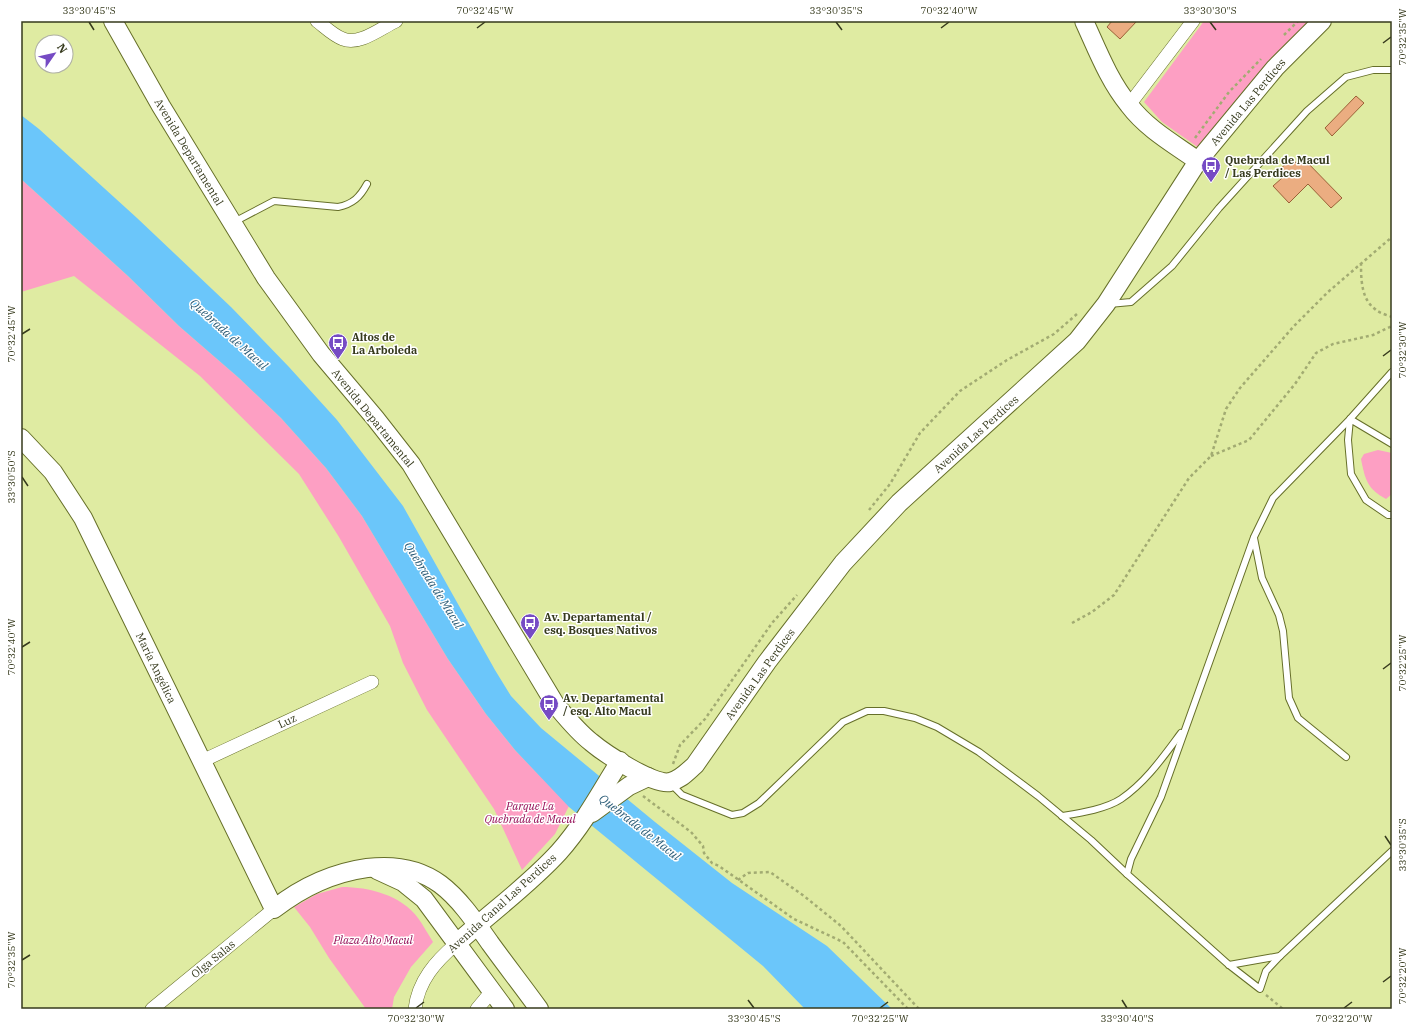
<svg xmlns="http://www.w3.org/2000/svg" width="1413" height="1030" font-family="'IBM Plex Serif',serif">
  <style>
    .green { fill: #fd9fc3 }
    .water { fill: #6bc6fa }
    .building { fill: #ebad81; stroke: #9a6137 }
    .lines { fill: none; stroke-linecap: round; stroke-linejoin: round }
    .lane-casing { stroke: #666f29; stroke-width: 8 }
    .street-casing { stroke: #666f29; stroke-width: 14 }
    .secondary-casing { stroke: #666f29; stroke-width: 20 }
    .path { stroke: #a2ab72; stroke-width: 2.5; stroke-dasharray: 3 3; stroke-linecap: butt }
    .lane { stroke: #fff; stroke-width: 6 }
    .street { stroke: #fff; stroke-width: 13 }
    .secondary { stroke: #fff; stroke-width: 18 }
    .ticks { fill: none; stroke: #363a1d; stroke-width: 1.5 }
    .labels { text-anchor: middle; dominant-baseline: central; stroke-width: 3; stroke-linejoin: round; paint-order: stroke }
    .street-label { font-size: 11px; fill: #363a1d; stroke: #fff }
    .poi-label { font-size: 11px; font-weight: bold; fill: #363a1d; stroke: #fff; text-anchor: start }
    .park-label { font-size: 11px; font-style: italic; fill: #950e57; stroke: #fff }
    .water-label { font-size: 12px; font-style: italic; fill: #2b5c77; stroke: #fff }
    .neatline { fill: none; stroke: #363a1d; stroke-width: 1.5 }
    .ticks-label { font-size: 10px; text-anchor: middle; fill: #363a1d }
  </style>
  <rect width="100%" height="100%" fill="#dfeba2"/>
  <g class="green">
    <polygon points="1204,21 1314,21 1199,148 1162,122 1144,102"/>
    <polygon points="21,179 128,276 179,326 239,378 281,418 326,468 362,516 448,659 486,714 515,750 569,806 555,834 522,870 494,809 427,710 403,663 390,626 339,537 299,474 200,376 74,276 21,292"/>
    <path d="M1378 450 1392 453V494L1386 499C1367 489 1365 479 1361 459L1364 454Z"/>
    <path d="M342 887C369 887 401 895 418 918 423 925 428 934 433 942L411 967 394 997 392 1009H366L329 958 310 927 294 907 317 894Z"/>
  </g>
  <polygon class="water" points="21,115 39,129 137,218 231,307 289,367 337,420 403,506 495,670 511,696 541,728 655,822 732,883 827,946 892,1009 805,1009 763,966 569,807 515,750 486,714 448,659 362,516 326,468 281,418 239,378 179,326 128,276 21,179"/>
  <g class="building">
    <polygon points="1112,21 1137,21 1120,39 1107,27"/>
    <polygon points="1356,96 1364,103 1332,136 1325,128"/>
    <polygon points="1302,157 1342,198 1331,208 1308,184 1289,203 1273,186 1282,178 1277,172 1292,158 1296,163"/>
  </g>
  <g class="lines">
    <g class="lane-casing">
      <g id="lane">
        <path d="M234 222 274 201 338 207C353 204 360 197 367 184"/>
        <polyline points="1109,304 1131,302 1172,266 1219,208 1307,111 1346,77 1373,70 1392,70"/>
        <polyline points="1392,444 1350,419 1348,440 1351,474 1366,500 1388,515 1392,515"/>
        <polyline points="1254,538 1262,578 1279,615 1283,631 1289,698 1298,718 1346,757"/>
        <polyline points="671,784 682,795 732,815 743,813 759,803 843,722 867,711 884,711 915,718 937,727 979,752 1038,796 1091,840 1127,874"/>
        <path d="M1062 816C1080 813 1106 809 1121 799 1146 782 1163 757 1181 733"/>
        <polyline points="1280,956 1266,971 1260,989 1229,965 1127,874 1131,859 1161,797 1254,537 1273,498 1350,419 1392,372"/>
        <polyline points="1229,965 1280,956 1392,851"/>
      </g>
    </g>
    <g class="street-casing">
      <g id="street">
        <path d="M317 21C325 27 334 36 343 39 359 46 381 28 396 21"/>
        <polyline points="1129,105 1193,21"/>
        <polyline points="202,761 372,682"/>
        <polyline points="152,1009 274,909"/>
        <path d="M415 1009C418 981 436 961 456 944"/>
        <polyline points="477,1009 492,991"/>
      </g>
    </g>
    <g class="secondary-casing">
      <g id="secondary">
        <path d="M113 21 161 106 266 278 321 354 375 418 411 464 555 704C566 717 577 731 591 742 604 753 654 786 670 782 680 780 687 772 695 765L767 662 843 563 899 503 1077 341 1106 304 1198 161 1275 68 1322 21"/>
        <path d="M1084 21C1097 49 1109 81 1129 105 1147 129 1174 144 1198 161"/>
        <path d="M21 438 53 472 83 518 274 909C302 887 331 873 367 868 432 860 456 894 490 943 506 965 523 987 539 1009"/>
        <polyline points="592,813 629,786 648,777"/>
        <polyline points="377,870 403,882 424,899 505,1009"/>
        <path d="M456 944C490 913 528 886 559 852 583 825 601 792 620 761"/>
      </g>
    </g>
    <g class="path">
      <polyline points="1284,35 1298,21"/>
      <polyline points="1195,138 1229,92 1261,59"/>
      <path d="M1361 263C1361 278 1361 299 1375 309 1379 313 1387 315 1392 317"/>
      <polyline points="1211,456 1249,440 1295,384 1316,353 1333,344 1373,335 1392,326"/>
      <polyline points="869,510 890,484 920,433 960,391 1007,360 1054,334 1077,314"/>
      <polyline points="1072,623 1092,612 1114,595 1189,478 1211,456 1226,409 1240,388 1294,326 1328,292 1392,237"/>
      <polyline points="673,764 680,745 705,719 772,623 797,595"/>
      <polyline points="643,796 691,832 703,846 704,853 712,863 719,866 794,919 843,942 908,1009"/>
      <polyline points="738,880 748,873 770,872 804,896 841,926 919,1009"/>
      <polyline points="1266,995 1283,1009"/>
    </g>
    <use href="#lane" class="lane"/>
    <use href="#street" class="street"/>
    <use href="#secondary" class="secondary"/>
  </g>
  <path class="ticks" d="M89 22 94 30M836 22 842 30M1210 22 1216 30M477 28 485 22M941 28 949 22M1383 43 1391 37M22 334 30 329M1383 356 1391 350M22 477 28 486M22 647 30 642M1383 669 1391 663M1385 836 1391 845M22 960 30 955M1383 982 1391 976M748 1000 754 1008M1122 1000 1127 1008M416 1008 424 1002M880 1008 888 1002M1344 1008 1352 1002"/>
  <defs>
    <g id="bus-pin" transform="scale(1)"><path d="M0 17L-7.5 6A9.5 9.5 0 1 1 7.5 6Z" fill="#764bc4" stroke="#fff"/><path d="M-5-6H5V4H4V6H2V4H-2V6H-4V4H-5ZM-3.5-4V0h7V-4ZM-3.5 1.2v1.5H-2V1.2ZM2 1.2v1.5H3.5V1.2Z" fill="#fff"/></g>
  </defs>
  <g fill-rule="evenodd">
    <use href="#bus-pin" x="1211" y="166"/>
    <use href="#bus-pin" x="338" y="343"/>
    <use href="#bus-pin" x="530" y="623"/>
    <use href="#bus-pin" x="549" y="704"/>
  </g>
  <g class="labels">
    <g class="street-label">
      <text transform="translate(1248 102) rotate(-50)">Avenida Las Perdices</text>
      <text transform="translate(189 152) rotate(59)">Avenida Departamental</text>
      <text transform="translate(373 418) rotate(51)">Avenida Departamental</text>
      <text transform="translate(976 434) rotate(-42)">Avenida Las Perdices</text>
      <text transform="translate(156 668) rotate(64)">María Angélica</text>
      <text transform="translate(760 674) rotate(-54)">Avenida Las Perdices</text>
      <text transform="translate(287 721) rotate(-25)">Luz</text>
      <text transform="translate(502 903) rotate(-42)">Avenida Canal Las Perdices</text>
      <text transform="translate(213 959) rotate(-39)">Olga Salas</text>
    </g>
    <g class="poi-label">
      <text x="1225" y="160">Quebrada de Macul<tspan x="1225" dy="13">/ Las Perdices</tspan></text>
      <text x="352" y="337">Altos de<tspan x="352" dy="13">La Arboleda</tspan></text>
      <text x="544" y="617">Av. Departamental /<tspan x="544" dy="13">esq. Bosques Nativos</tspan></text>
      <text x="563" y="698">Av. Departamental<tspan x="563" dy="13">/ esq. Alto Macul</tspan></text>
    </g>
    <g class="park-label">
      <text x="530" y="806">Parque La<tspan x="530" dy="13">Quebrada de Macul</tspan></text>
      <text x="373" y="940">Plaza Alto Macul</text>
    </g>
    <g class="water-label">
      <text transform="translate(229 334) rotate(42)">Quebrada de Macul</text>
      <text transform="translate(434 585) rotate(58)">Quebrada de Macul</text>
      <text transform="translate(640 827) rotate(38)">Quebrada de Macul</text>
    </g>
  </g>
  <rect width="1413" height="1030" fill="none" stroke="#ffffff" stroke-width="44"/>
  <g transform="translate(54 54) rotate(56)"><circle r="19" fill="#ffffff" stroke="#afb0a5"/>
  <path d="M0-3L7 15L0 10L-7 15Z" fill="#764bc4"/>
  <text y="-6" font-size="11" font-weight="bold" text-anchor="middle" fill="#363a1d">N</text>
  </g>
  <rect x="22" y="22" width="1369" height="986" class="neatline"/>
  <g class="ticks-label">
    <text x="89" y="14">33°30'45"S</text>
    <text x="485" y="14">70°32'45"W</text>
    <text x="836" y="14">33°30'35"S</text>
    <text x="949" y="14">70°32'40"W</text>
    <text x="1210" y="14">33°30'30"S</text>
    <text transform="translate(1402 37) rotate(-90)" y="4">70°32'35"W</text>
    <text transform="translate(11 334) rotate(-90)" y="4">70°32'45"W</text>
    <text transform="translate(1402 350) rotate(-90)" y="4">70°32'30"W</text>
    <text transform="translate(11 477) rotate(-90)" y="4">33°30'50"S</text>
    <text transform="translate(11 647) rotate(-90)" y="4">70°32'40"W</text>
    <text transform="translate(1402 663) rotate(-90)" y="4">70°32'25"W</text>
    <text transform="translate(1402 845) rotate(-90)" y="4">33°30'35"S</text>
    <text transform="translate(11 960) rotate(-90)" y="4">70°32'35"W</text>
    <text transform="translate(1402 976) rotate(-90)" y="4">70°32'20"W</text>
    <text x="416" y="1022">70°32'30"W</text>
    <text x="754" y="1022">33°30'45"S</text>
    <text x="880" y="1022">70°32'25"W</text>
    <text x="1127" y="1022">33°30'40"S</text>
    <text x="1344" y="1022">70°32'20"W</text>
  </g>
</svg>
